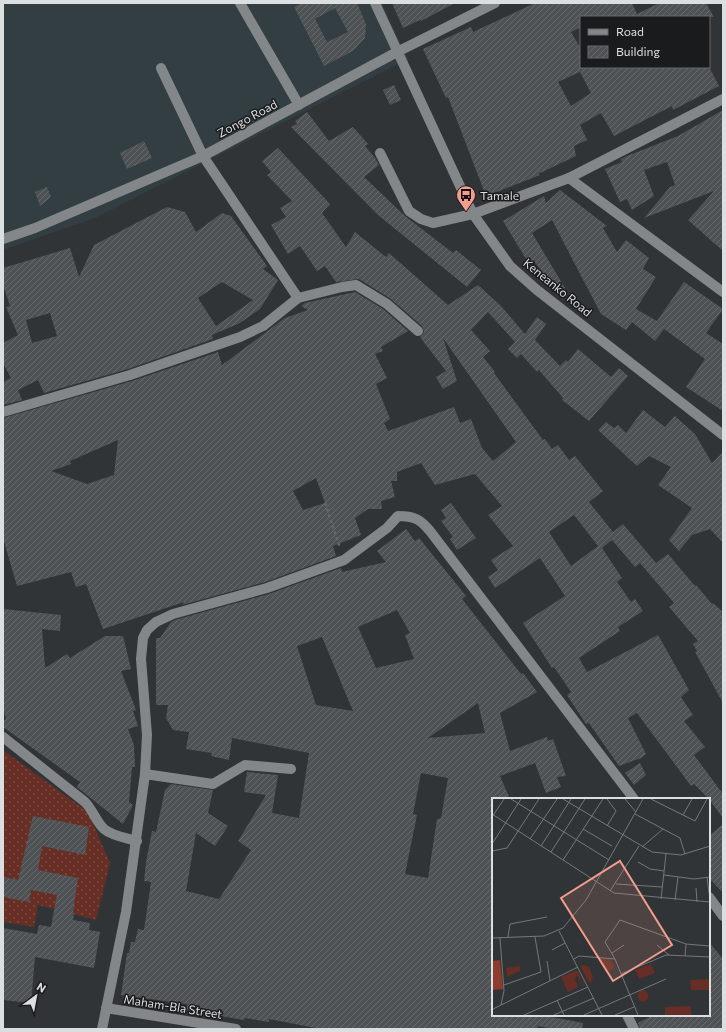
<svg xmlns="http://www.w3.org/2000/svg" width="726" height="1032" font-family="Commissioner,sans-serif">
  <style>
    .built { fill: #333e42 }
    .grass { fill: url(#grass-dots) }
    .building { fill: url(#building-hatch); fill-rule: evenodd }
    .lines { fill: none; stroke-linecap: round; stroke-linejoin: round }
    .path { stroke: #64686a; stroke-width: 2.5; stroke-dasharray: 3 3; stroke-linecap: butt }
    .minor { stroke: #838789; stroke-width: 10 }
    .labels { text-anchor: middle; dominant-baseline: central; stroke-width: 3; stroke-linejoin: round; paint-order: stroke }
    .street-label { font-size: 12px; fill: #dcdfe0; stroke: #1a1b1c }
    .poi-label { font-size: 12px; fill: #dcdfe0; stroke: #1a1b1c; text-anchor: start }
    .inset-road { fill: none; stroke: #75787a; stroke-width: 1 }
    .view { fill: #f49d8d; fill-opacity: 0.15; stroke: #f49d8d; stroke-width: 2 }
    .inset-edge { fill: none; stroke: #dcdfe0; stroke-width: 2 }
  </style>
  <defs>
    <pattern id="grass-dots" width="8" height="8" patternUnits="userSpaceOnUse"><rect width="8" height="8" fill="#662e24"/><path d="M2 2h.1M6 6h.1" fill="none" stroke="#7b4c44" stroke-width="1.8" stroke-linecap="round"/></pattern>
    <pattern id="building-hatch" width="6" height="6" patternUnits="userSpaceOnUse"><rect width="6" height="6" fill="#4e5254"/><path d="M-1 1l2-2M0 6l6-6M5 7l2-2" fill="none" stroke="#676a6c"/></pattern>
  </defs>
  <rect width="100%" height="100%" fill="#303436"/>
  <polygon class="built" points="3,3 382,3 408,59 95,218 3,250"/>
  <polygon class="grass" points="3,750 88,812 110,863 96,920 38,905 34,927 3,922 3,790 5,783 3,781"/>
  <g class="building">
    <path d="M302 3H357L366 24 365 38 353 51 324 66 294 7ZM335 8 348 32 327 42 315 19Z"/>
    <polygon points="392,3 455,3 421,21 420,20 403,28"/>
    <path d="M535 3H632L637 14 659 3H706L714 17H581V27L571 32 581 49V67H709L719 86 673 110 672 106 614 136 601 113 580 125 587 140 574 146 576 156 538 174 540 175 486 196 448 97 446 98 423 49 471 27 473 32ZM580 72 591 93 571 106 558 82Z"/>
    <polygon points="394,85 401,100 390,105 383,90"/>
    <polygon points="723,110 723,251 688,220 714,191 644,218 670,187 675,185 667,162 644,170 654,196 632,210 627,199 620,202 605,169 622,162 621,159 627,156 678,136"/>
    <polygon points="307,112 329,141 353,127 368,144 365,146 375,158 379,165 364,177 405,216 453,253 456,250 481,270 467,287 378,215 291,127 297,124 295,121"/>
    <polygon points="144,141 152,158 127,169 120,153"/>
    <path d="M278 148 330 204 322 213 346 247 355 232 386 257 389 253 448 305 478 285 500 305 525 334 537 317 546 324 535 340 560 366 566 360 568 362 578 349 611 377 619 368 628 376 589 421 562 400 563 398 539 370 537 372 521 354 517 358 508 349 515 342 488 312 471 330 490 351 483 357 495 372 494 373 543 440 545 439 552 449 558 445 569 460 575 456 603 491 589 502 613 532 623 524 656 563 668 554 695 586 696 585 712 604 713 603 723 612V703L695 652 697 651 693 644 698 641 669 607 674 603 640 563 635 567 612 540 602 548 622 578 617 582 631 602 635 599 643 611 618 627 620 631 579 658 587 672 658 635 689 690 681 697 693 715 684 721 705 747 694 755 723 794V818L709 799 694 784 691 786 637 713 628 718 646 754 641 758 619 766 589 723 586 724 567 695 571 692 554 667 552 668 523 623 565 596 540 558 495 588 488 577 498 570 491 560 513 546 488 515 502 506 475 474 435 485 421 463 397 472V481H391L395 497 381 501 382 509H368L355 518 361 535 333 546 336 556 265 582 182 605 184 602 103 629 86 584 76 587 71 572 17 586 3 538V418L132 381 218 352 222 365 285 318 308 310 301 306 305 303 355 292 383 309 408 331 381 347 383 351 375 354 387 378 376 384 390 419 384 423 388 431 454 407 460 423 471 419 482 448 493 461 516 442 443 338 457 381 443 389 436 377 446 371 420 337 424 332 422 326 391 299 359 279 336 282 325 266 317 271 300 246 288 254 271 225 286 217 280 208 292 201 267 175 271 172 262 161ZM118 440 114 475 87 484 51 471 71 464 70 461ZM316 478 325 503 303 510 293 491ZM574 515 598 546 571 566 549 532Z"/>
    <polygon points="47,187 51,197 40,206 35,192"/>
    <polygon points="560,190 607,226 603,228 617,252 626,240 649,258 643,269 656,277 636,309 657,321 684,282 723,309 706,333 723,344 723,411 686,387 705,359 664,329 655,341 632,322 626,330 601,314 552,220 532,233 565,288 557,293 534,261 529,264 503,221 544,196 546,203"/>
    <path d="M167 207 185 212 196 232 222 213 231 216 267 266 263 269 278 280 260 309 240 323 212 335 213 339 128 369 44 393 38 380 18 390 22 400 3 405V382L11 378 3 363V343L18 335 6 307 10 306 3 285V268L70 248 79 277 94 245ZM222 282 253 300 216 326 198 298ZM50 313 57 336 32 343 26 320Z"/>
    <polygon points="643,410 665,427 675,416 695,434 712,463 723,452 723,543 710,529 692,535 679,551 669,540 692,508 658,485 671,467 649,456 637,466 598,430 606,422 614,428 618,425 626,433"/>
    <polygon points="451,503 476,538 457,550 450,539 453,537 441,521 446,518 441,510"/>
    <path d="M406 529 415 541 419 538 466 596 462 599 521 674 523 673 537 692 500 713 510 751 547 737 548 741 553 739 566 776 557 777 561 787 546 793 535 763 500 776 510 799H493V1015H541L583 1023 582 1029H553L538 1026 537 1029H321L269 1019V1022L245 1018 244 1020 186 1010 187 1004 121 995 127 953H129L131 942H135L138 929 144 930 151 882 144 881 146 862 152 831 156 832 165 790 171 784 213 790 208 813 228 826 215 846 196 833 186 891 219 899 251 850 238 841 266 795 244 792 247 772 278 775 272 813 299 818 309 753 232 738 229 760 211 756 212 753 186 749 189 732 173 730 166 718 168 705H156V638H160L171 622 175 620 269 594 341 568 342 572 386 562 377 551ZM397 610 410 633 405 635 414 659 376 668 358 627ZM322 637 353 711 316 705 297 646ZM478 703 485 733 428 738ZM421 773 448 778 441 818 437 819 428 878 405 874 417 815 413 814Z"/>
    <polygon points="3,609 61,615 60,631 42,629 45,668 67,654 70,658 105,636 123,636 131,669 121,671 136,710 133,711 138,726 128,729 134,745 135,767 132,767 129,802 133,805 123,824 77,787 80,782 3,727 3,721 6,719 3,708"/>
    <polygon points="640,763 646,775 634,785 625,773"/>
    <polygon points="33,816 89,827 85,855 42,846 38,870 78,878 73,912 74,913 73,920 90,923 89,930 100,932 94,968 35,957 31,1003 3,1000 3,928 37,934 39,925 51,927 57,895 31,890 29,902 3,897 3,877 18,880"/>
    <polygon points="723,824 723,893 709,878 709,836"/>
    <polygon points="709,942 723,959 723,1029 640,1029 638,1023 653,1015 709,1015"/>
  </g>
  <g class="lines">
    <polyline class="path" points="325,503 340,548"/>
    <g class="minor">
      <polyline points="240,3 299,105"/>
      <polyline points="375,3 473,214 510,266 537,290 723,435"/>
      <polyline points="161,68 203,156 298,298"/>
      <polyline points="380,153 409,211 421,219 433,223 473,214 569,178 723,99"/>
      <polyline points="569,178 723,292"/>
      <polyline points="3,239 35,228 203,156 397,52 495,3"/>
      <polyline points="3,412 130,375 240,337 263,326 298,298 342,287 356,285 387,304 418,331"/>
      <path d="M3 737 85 802C93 810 96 822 104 829 112 836 127 838 137 841"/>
      <polyline points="145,774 213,784 245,765 291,769"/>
      <polyline points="709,897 723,916"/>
      <polyline points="106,1008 236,1029"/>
      <polyline points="627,1015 634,1029"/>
      <path d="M102 1029 126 912 145 774 147 735 141 659 143 638 147 630 156 622 173 614 267 588 344 560 387 528 398 516C414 516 420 519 430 531L634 799"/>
    </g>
  </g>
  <defs>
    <g id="bus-pin" transform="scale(1)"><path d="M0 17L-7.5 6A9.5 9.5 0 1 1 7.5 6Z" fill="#f49d8d" stroke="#1a1b1c"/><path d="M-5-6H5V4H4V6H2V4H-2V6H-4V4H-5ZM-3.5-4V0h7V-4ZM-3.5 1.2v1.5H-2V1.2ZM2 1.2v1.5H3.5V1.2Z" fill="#111"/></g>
  </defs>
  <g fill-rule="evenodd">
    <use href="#bus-pin" x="466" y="195"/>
  </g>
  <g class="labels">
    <g class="street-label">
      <text transform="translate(247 118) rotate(-28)">Zongo Road</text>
      <text transform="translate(558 287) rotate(39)">Keneanko Road</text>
      <text transform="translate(173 1006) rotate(9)">Maham-Bla Street</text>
    </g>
    <g class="poi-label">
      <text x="480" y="195">Tamale</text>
    </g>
  </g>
  <g transform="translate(492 798)">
    <rect width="218" height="218" fill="#303436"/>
    <path d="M104 160 117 161 123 169 114 175 109 163ZM92 167 97 169 101 179 98 186 88 168ZM83 173H86L92 189 85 177 83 181 86 189 76 194 69 179Z" fill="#662e24"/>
    <path d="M8 162 11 191 0 192V163Z" fill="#8e3c2f"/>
    <path d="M159 166 163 175 147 181 143 172ZM28 168V173L15 179 14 170ZM218 181V192H199L198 182ZM145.5 198a5.5 5.5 0 1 1 11 0a5.5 5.5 0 1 1-11 0ZM199 208V217H173V209Z" fill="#662e24"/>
    <path class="inset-road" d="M19 1 117 62M71 1 160 54 189 57 218 48M133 1 144 14M159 1 203 23 215 1M0 16 122 95 218 104M143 16 188 40 193 56M191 17 200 1M0 19 12 1M115 28 124 13 115 1M91 31 120 48M38 41 65 1M0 46 29 1M49 48 79 1M150 49 171 31M0 53 15 50 47 1M59 54 93 1M71 62 111 1M146 64 158 71 172 73M172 77 202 81 218 79M215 79 218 102M124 86 170 89M204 90 205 104M118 93 147 48M169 101 174 56M183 102 186 79M67 133 110 217M16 139 18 126 55 119M0 140 52 138 71 130 94 102 151 1M8 140 12 193 9 207M165 147 177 157M60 152 73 145M120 155 132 147M193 158 194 146M82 161 87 158 123 161M55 163 58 183M129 176 174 157 218 159M12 187 49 174 43 139M65 202 72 217M1 211 86 169M32 217 96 189M62 217 102 200M92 217 174 181M123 217 142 209M146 217 123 161 113 144 128 122 194 146 218 148"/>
    <path class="view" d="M128 63 180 147 121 183 69 100Z"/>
    <rect width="218" height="218" class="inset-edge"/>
  </g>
  <rect width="726" height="1032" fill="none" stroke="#dcdfe0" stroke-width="8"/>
  <rect x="580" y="16" width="130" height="52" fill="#1a1b1c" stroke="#68696a"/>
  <rect x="588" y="29" width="20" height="6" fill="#838789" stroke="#68696a"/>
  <text x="616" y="36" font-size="12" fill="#dcdfe0">Road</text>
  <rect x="588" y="46" width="20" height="12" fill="url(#building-hatch)" stroke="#68696a"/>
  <text x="616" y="56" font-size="12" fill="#dcdfe0">Building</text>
  <g transform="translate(36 996) rotate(32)" stroke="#1a1b1c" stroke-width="3" paint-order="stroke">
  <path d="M0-3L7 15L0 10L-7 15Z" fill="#dcdfe0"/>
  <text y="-6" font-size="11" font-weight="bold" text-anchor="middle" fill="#dcdfe0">N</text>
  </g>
</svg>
